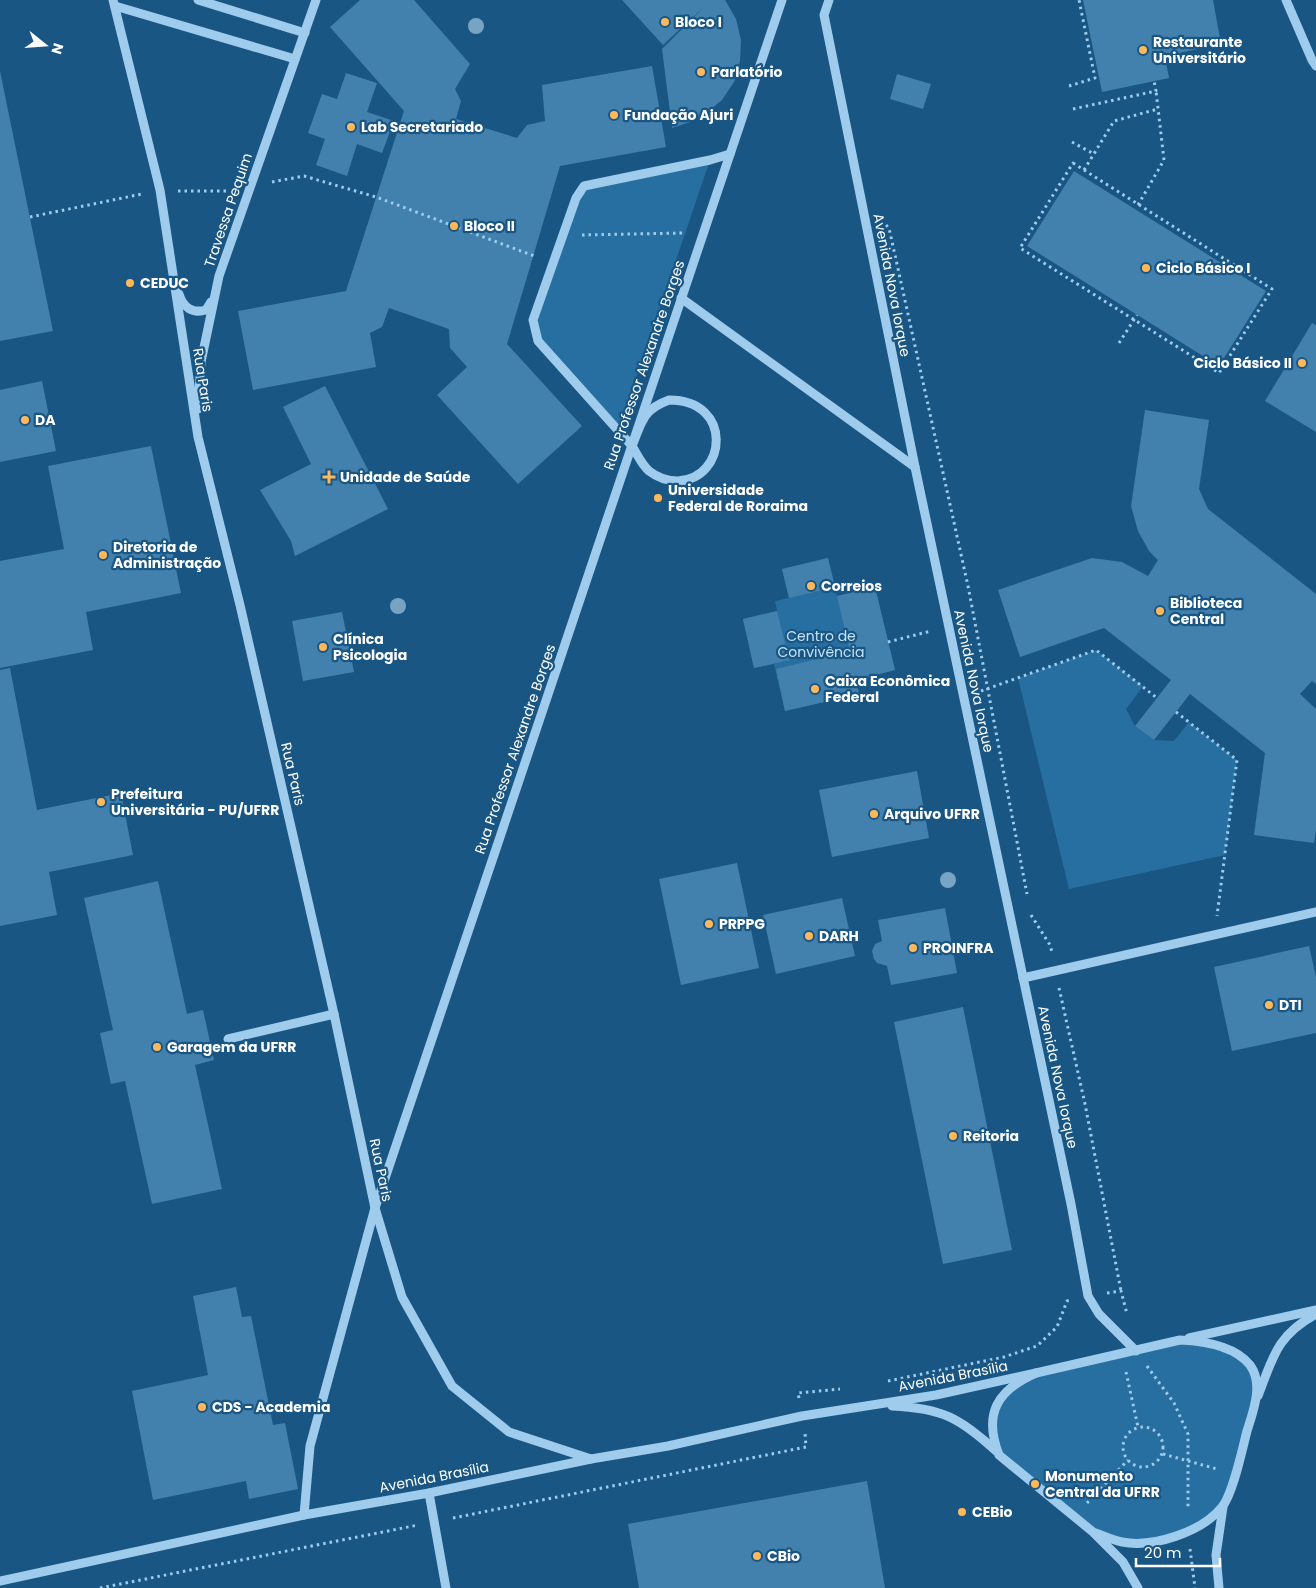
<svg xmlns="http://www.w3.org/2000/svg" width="1316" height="1588" font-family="Poppins,sans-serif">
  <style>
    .green { fill: #286fa1 }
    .building { fill: #4280ad }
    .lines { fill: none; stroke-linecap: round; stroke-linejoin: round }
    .path { stroke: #9fccec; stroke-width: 3; stroke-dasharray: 2.5 4; stroke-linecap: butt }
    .minor { stroke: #9fccec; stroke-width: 9 }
    .tree { fill: #77a4c4 }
    .poi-dot { fill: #ffb95a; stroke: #195684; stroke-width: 2 }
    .labels { text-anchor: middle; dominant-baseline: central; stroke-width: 4.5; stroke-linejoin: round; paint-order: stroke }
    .poi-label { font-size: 14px; font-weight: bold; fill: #fff; stroke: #195684; text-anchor: start }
    .street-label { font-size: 14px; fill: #fff; stroke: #195684 }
    .park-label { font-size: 14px; fill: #c4e3f9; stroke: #195684 }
  </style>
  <rect width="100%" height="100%" fill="#195684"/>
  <g class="green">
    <polygon points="710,160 618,431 538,341 533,320 584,186"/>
    <polygon points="828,558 837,596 875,587 895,670 856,680 859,694 785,711 774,664 754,668 743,619 777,611 775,601 789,598 782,569"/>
    <polygon points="1096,650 1143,686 1126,709 1135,726 1154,740 1174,741 1189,722 1237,760 1225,855 1069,889 1018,678"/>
    <polygon points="1180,1340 1213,1344 1250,1365 1257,1398 1233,1482 1211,1518 1148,1544 1093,1532 999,1455 993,1439 996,1408 1018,1381"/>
  </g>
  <g class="building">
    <polygon points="360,0 414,0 470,64 455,89 461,101 456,119 517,138 527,125 545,121 542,85 652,66 666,147 560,166 507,344 582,426 518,484 437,395 467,367 450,348 449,329 389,308 382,327 370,333 376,367 253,390 238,311 346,291 404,111 330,27"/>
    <polygon points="622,0 725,0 736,19 741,40 740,61 734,82 722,100 705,114 687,123 672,128 662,49 705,6 663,45"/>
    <polygon points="1083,0 1213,0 1221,44 1165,56 1169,78 1102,92"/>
    <polygon points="0,71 53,331 0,341"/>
    <polygon points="346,73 377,83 367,112 394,121 382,153 357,144 347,176 316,165 325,139 308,133 322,94 337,99"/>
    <polygon points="897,74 931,84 923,109 890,99"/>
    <polygon points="1074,171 1266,291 1219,366 1027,246"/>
    <polygon points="1312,323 1316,325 1316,432 1265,401"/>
    <polygon points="42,381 56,451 0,462 0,390"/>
    <polygon points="325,386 388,509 295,556 291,541 260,490 311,464 283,407"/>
    <polygon points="1145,410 1209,420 1199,489 1208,509 1316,594 1316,684 1312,681 1300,694 1316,709 1316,830 1314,843 1254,835 1265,753 1190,694 1154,740 1135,726 1171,680 1104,628 1020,657 998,590 1092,558 1122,562 1148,576 1158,560 1149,551 1138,531 1131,506"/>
    <polygon points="151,446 181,593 86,612 93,650 0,668 0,561 64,549 48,466"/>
    <polygon points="828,558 835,587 789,598 782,569"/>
    <polygon points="875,587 895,670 856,680 859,694 785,711 776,669 850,651 837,596"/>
    <polygon points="777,611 789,660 754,668 743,619"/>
    <polygon points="342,612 354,672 303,681 292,621"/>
    <polygon points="10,668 37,810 121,793 133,855 49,872 57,915 0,926 0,670"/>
    <polygon points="917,771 929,838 832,857 819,790"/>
    <polygon points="737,863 759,968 681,985 659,879"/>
    <polygon points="158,881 187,1014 203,1010 214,1060 195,1065 222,1189 152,1204 125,1081 111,1084 100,1033 113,1030 84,898"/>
    <polygon points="842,898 855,956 776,974 763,915"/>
    <polygon points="945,908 957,973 891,985 887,966 877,963 874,959 872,951 875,944 882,941 878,920"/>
    <polygon points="1309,946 1316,977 1316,1033 1232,1051 1214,967"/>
    <polygon points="963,1007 1012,1250 943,1264 894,1022"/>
    <polygon points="236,1287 242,1317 251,1316 273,1425 285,1423 298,1489 249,1499 246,1481 153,1500 132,1391 208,1375 193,1296"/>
    <polygon points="867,1481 885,1588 639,1588 628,1524"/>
  </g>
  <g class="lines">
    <g class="path">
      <polyline points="1069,86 1095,78 1079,0"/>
      <polyline points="1073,109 1156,91 1154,81"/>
      <polyline points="1072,142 1094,154"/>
      <polygon points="1073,163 1272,289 1219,373 1020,248"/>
      <polyline points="1084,170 1114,121 1158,109"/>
      <polyline points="272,182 304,176 376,197 537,257"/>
      <polyline points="178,191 229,191"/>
      <polyline points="1138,205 1164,160 1156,91"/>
      <polyline points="30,217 142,194"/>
      <polyline points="886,225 889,228 968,586 1027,894"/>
      <polyline points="582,235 683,233"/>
      <polyline points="1119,343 1137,315"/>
      <polyline points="888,642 931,631"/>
      <polyline points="981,691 1096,650 1157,698"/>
      <polyline points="1176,712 1237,760 1217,916"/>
      <polyline points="1031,915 1050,945 1052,952"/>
      <polyline points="1059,988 1085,1104 1121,1291"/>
      <polyline points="1107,1293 1121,1291 1127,1314"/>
      <polyline points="1147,1366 1174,1403 1188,1434 1188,1510"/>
      <polyline points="1126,1372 1138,1427"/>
      <polyline points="888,1381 1004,1357 1037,1346 1057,1327 1067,1301 1071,1300"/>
      <polyline points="799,1398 798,1393 840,1389"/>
      <circle cx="1143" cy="1447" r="20"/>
      <polyline points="1163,1454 1217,1469"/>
      <polyline points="1087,1503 1128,1460"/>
      <polyline points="453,1518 806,1447 805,1433"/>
      <polyline points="1190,1549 1195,1588"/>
      <polyline points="100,1588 418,1525"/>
    </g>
    <g class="minor">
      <polyline points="113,0 160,190 198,437 240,605 334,1014 375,1208 402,1297 452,1386 509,1432 591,1459"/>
      <polyline points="198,0 305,33"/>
      <polyline points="829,0 824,15 915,467 1071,1204 1088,1296 1099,1314 1136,1351"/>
      <polyline points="1286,0 1312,60 1316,66"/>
      <polyline points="115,6 295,59"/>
      <path d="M179 294C183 307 192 314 206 310L211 302"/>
      <polyline points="681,298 915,467"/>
      <path d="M669 400C734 400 727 479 678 481 667 481 658 478 649 471 642 465 637 454 632 446 642 422 642 410 669 400Z"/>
      <polyline points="198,409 201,362 219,276 316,0"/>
      <polyline points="632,446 538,341 533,320 576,198 584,186 710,160 730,154"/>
      <polyline points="1023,978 1316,912"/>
      <polyline points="228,1039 334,1014"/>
      <polyline points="1189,1338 1316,1310"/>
      <path d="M1258 1396C1273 1357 1277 1335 1316 1314"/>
      <path d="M892 1406C942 1408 960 1418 996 1451"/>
      <polyline points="429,1493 446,1588"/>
      <polyline points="304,1515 310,1446 375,1208 782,0"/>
      <path d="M1093 1532C1102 1535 1112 1540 1122 1542 1153 1548 1202 1532 1222 1507 1233 1494 1242 1450 1247 1431 1253 1412 1264 1384 1250 1365 1234 1345 1203 1341 1180 1340L1036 1373C997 1390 983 1414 999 1455L1093 1532 1123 1562 1138 1588"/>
      <polyline points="0,1581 304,1515 429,1493 591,1459 668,1446 802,1416 936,1395 1036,1373"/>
      <polyline points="1219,1588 1216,1555 1223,1507"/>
    </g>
  </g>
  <g class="tree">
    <circle cx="476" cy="26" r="8"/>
    <circle cx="398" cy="606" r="8"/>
    <circle cx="948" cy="880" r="8"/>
  </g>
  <g class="poi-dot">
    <circle cx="665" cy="22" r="5"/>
    <circle cx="1143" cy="50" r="5"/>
    <circle cx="701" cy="72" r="5"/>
    <circle cx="614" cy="115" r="5"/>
    <circle cx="351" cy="127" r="5"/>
    <circle cx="454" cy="226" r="5"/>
    <circle cx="1146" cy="268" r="5"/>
    <circle cx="130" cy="283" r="5"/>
    <circle cx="1302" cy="363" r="5"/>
    <circle cx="25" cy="420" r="5"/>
    <path d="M326.5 469.5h5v5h5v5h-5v5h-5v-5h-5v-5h5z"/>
    <circle cx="658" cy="498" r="5"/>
    <circle cx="103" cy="555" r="5"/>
    <circle cx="811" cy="586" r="5"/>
    <circle cx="1160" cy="611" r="5"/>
    <circle cx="323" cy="647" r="5"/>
    <circle cx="815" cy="689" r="5"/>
    <circle cx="101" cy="802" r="5"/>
    <circle cx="874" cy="814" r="5"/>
    <circle cx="709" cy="924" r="5"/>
    <circle cx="809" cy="936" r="5"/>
    <circle cx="913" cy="948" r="5"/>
    <circle cx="1269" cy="1005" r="5"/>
    <circle cx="157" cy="1047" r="5"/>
    <circle cx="953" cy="1136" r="5"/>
    <circle cx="202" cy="1407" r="5"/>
    <circle cx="1035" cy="1484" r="5"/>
    <circle cx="962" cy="1512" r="5"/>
    <circle cx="757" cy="1556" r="5"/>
  </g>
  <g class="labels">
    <g class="poi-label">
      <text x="675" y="22">Bloco I</text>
      <text x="1153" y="42">Restaurante<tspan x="1153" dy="16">Universitário</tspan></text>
      <text x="711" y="72">Parlatório</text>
      <text x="624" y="115">Fundação Ajuri</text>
      <text x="361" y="127">Lab Secretariado</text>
      <text x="464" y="226">Bloco II</text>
      <text x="1156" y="268">Ciclo Básico I</text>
      <text x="140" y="283">CEDUC</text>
      <text x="1292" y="363" text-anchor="end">Ciclo Básico II</text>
      <text x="35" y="420">DA</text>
      <text x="340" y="477">Unidade de Saúde</text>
      <text x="668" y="490">Universidade<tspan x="668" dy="16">Federal de Roraima</tspan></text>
      <text x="113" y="547">Diretoria de<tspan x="113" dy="16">Administração</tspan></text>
      <text x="821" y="586">Correios</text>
      <text x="1170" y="603">Biblioteca<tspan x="1170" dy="16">Central</tspan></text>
      <text x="333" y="639">Clínica<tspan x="333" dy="16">Psicologia</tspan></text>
      <text x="825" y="681">Caixa Econômica<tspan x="825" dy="16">Federal</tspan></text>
      <text x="111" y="794">Prefeitura<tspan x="111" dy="16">Universitária - PU/UFRR</tspan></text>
      <text x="884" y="814">Arquivo UFRR</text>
      <text x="719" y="924">PRPPG</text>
      <text x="819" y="936">DARH</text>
      <text x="923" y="948">PROINFRA</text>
      <text x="1279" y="1005">DTI</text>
      <text x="167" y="1047">Garagem da UFRR</text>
      <text x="963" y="1136">Reitoria</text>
      <text x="212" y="1407">CDS - Academia</text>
      <text x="1045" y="1476">Monumento<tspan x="1045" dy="16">Central da UFRR</tspan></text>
      <text x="972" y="1512">CEBio</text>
      <text x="767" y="1556">CBio</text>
    </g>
    <g class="street-label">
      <text transform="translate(228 210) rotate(-71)">Travessa Pequim</text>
      <text transform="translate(892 285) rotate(79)">Avenida Nova Iorque</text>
      <text transform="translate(644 365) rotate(-71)">Rua Professor Alexandre Borges</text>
      <text transform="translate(203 380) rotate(81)">Rua Paris</text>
      <text transform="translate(974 681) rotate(78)">Avenida Nova Iorque</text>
      <text transform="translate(515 749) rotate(-71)">Rua Professor Alexandre Borges</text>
      <text transform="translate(293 774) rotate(77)">Rua Paris</text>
      <text transform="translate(1058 1077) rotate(78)">Avenida Nova Iorque</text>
      <text transform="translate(381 1170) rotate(78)">Rua Paris</text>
      <text transform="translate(953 1376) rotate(-11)">Avenida Brasília</text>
      <text transform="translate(434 1477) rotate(-11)">Avenida Brasília</text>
    </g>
    <g class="park-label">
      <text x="821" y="636">Centro de<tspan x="821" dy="16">Convivência</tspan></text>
    </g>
  </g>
  <g transform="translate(45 45) rotate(107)" stroke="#195684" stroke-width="4" paint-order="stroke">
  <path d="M0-4L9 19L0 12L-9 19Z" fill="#ffffff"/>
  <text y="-8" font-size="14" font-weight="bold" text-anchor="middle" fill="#ffffff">N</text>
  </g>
  <path d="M1136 1558v8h84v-8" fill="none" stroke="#ffffff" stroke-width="2.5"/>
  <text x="1144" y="1558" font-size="15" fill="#ffffff" stroke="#195684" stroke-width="4" paint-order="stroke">20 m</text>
</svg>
